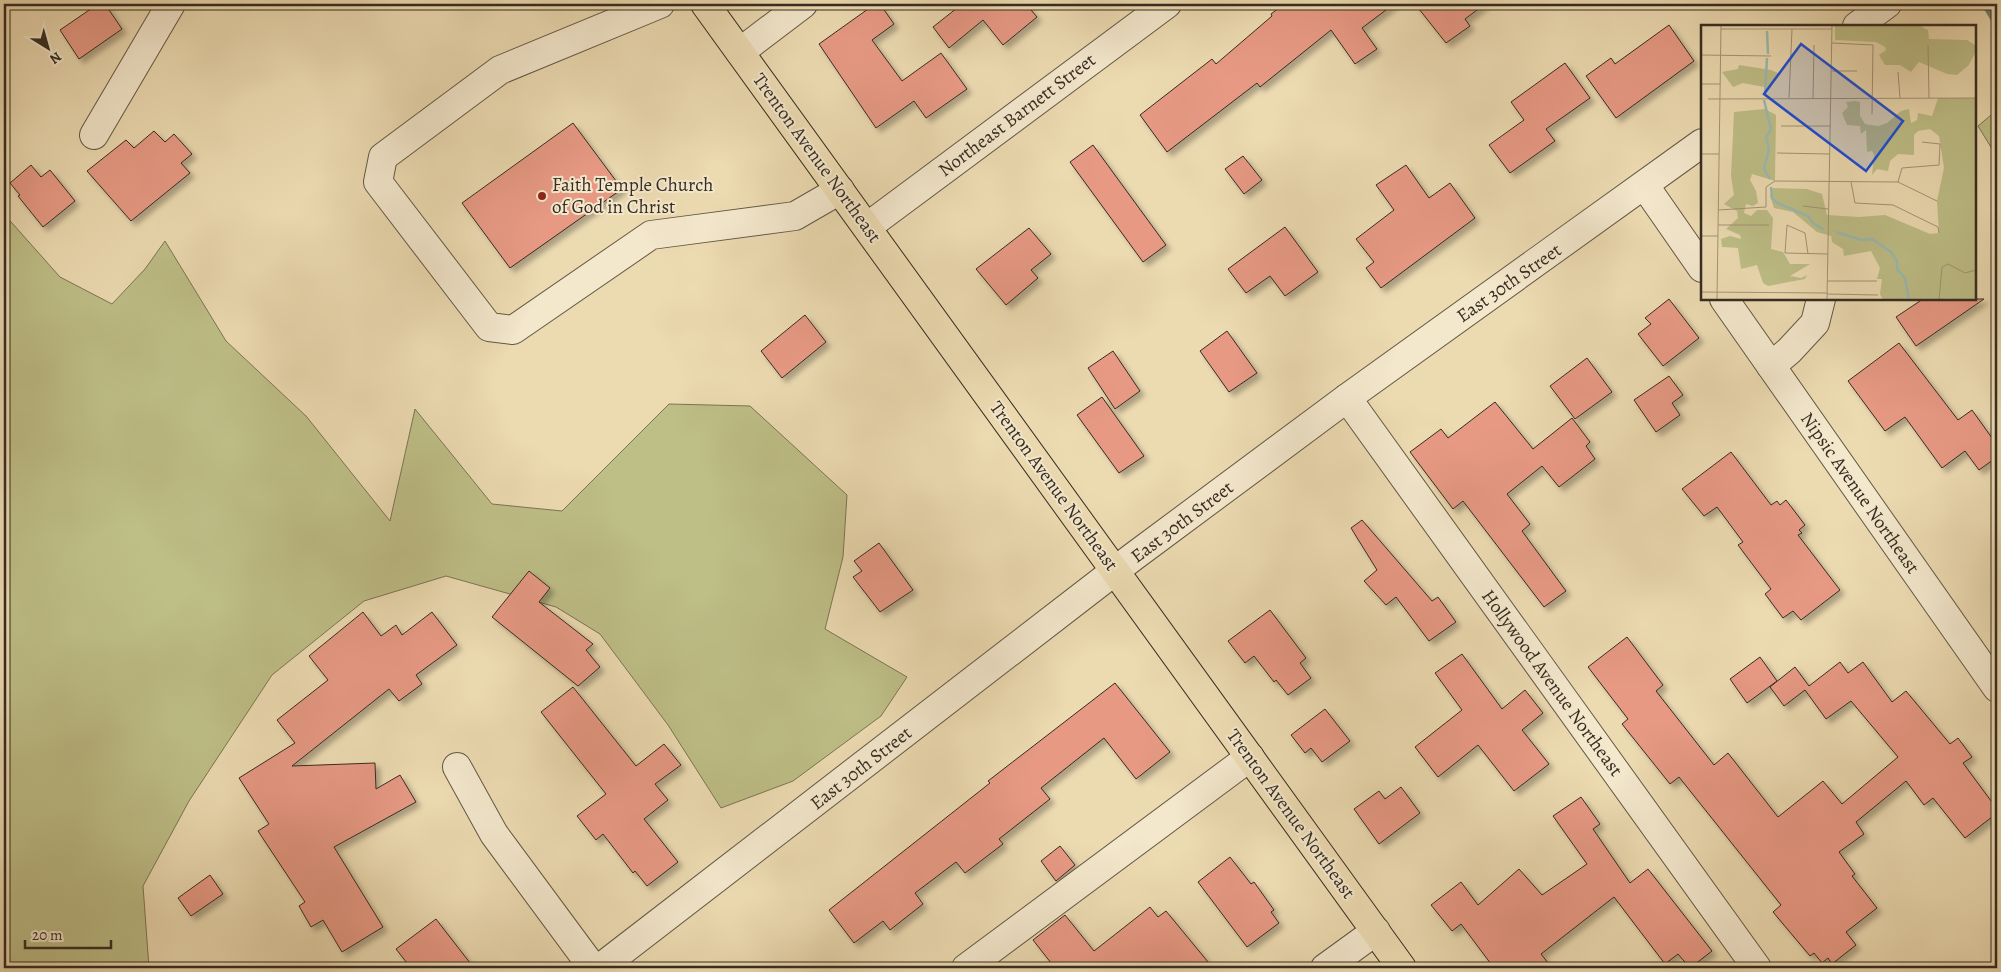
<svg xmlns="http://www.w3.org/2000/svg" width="2001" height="972" font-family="Alegreya,serif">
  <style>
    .green { fill: #bebe87; stroke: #7a7554 }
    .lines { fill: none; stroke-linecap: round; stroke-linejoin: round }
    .stream { stroke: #728178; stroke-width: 9 }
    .building { fill: #e79984; stroke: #352c21; filter: url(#shadow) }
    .minor-casing { stroke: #635845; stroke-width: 30 }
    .major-casing { stroke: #352c21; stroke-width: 30 }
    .minor { stroke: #f3e7cc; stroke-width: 28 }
    .major { stroke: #ecdab1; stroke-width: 28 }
    .poi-dot { fill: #8f2418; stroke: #f3e7cc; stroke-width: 2 }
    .labels { text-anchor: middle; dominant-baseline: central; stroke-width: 4; stroke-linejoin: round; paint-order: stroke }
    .street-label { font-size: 19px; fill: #352c21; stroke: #f3e7cc }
    .poi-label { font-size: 19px; fill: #352c21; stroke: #f3e7cc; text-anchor: start }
    .inset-river { fill: none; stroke: #9abab2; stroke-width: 2.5 }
    .inset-road { fill: none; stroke: #a39477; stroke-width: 1 }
    .view { fill: #1d4ed8; fill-opacity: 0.15; stroke: #1d4ed8; stroke-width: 2.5 }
    .inset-edge { fill: none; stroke: #352c21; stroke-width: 2.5 }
  </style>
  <defs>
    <filter id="shadow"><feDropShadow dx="4.5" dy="4.5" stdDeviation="2.5" flood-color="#0004"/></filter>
  </defs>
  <rect width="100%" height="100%" fill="#ecdab1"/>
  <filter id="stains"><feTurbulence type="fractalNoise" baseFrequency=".004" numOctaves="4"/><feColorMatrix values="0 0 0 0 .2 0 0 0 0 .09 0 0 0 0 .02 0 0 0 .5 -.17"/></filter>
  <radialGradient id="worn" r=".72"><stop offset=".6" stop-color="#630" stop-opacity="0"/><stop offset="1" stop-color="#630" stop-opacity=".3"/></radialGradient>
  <g class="green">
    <polygon points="1997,110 1997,157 1978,126"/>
    <polygon points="4,214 60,277 112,304 145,269 165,241 226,341 306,416 390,521 415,409 492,504 562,511 669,404 750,406 847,495 843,557 825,629 907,677 881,716 793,781 721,808 668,725 600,634 556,607 446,576 364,601 272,675 189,801 143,886 149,968 4,968"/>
  </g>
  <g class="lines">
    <polyline class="stream" points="1986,4 1997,22"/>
  </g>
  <g class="building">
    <polygon points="98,4 105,4 122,29 79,59 60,30"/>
    <polygon points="875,4 880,4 894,24 872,40 902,81 941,53 967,89 926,118 914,101 876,128 819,44"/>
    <polygon points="962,4 1026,4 1037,17 1003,45 983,20 949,48 933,27"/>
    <polygon points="1284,4 1394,4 1362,28 1377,49 1355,64 1331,30 1260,87 1257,83 1167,152 1140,115 1212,59 1216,64 1272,16 1271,14"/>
    <polygon points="1415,4 1485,4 1465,19 1470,26 1446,43"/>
    <polygon points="1669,25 1694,61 1616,118 1586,76 1611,58 1615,64"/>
    <polygon points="1565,63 1590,98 1546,129 1555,141 1510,173 1489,145 1524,120 1511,102"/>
    <polygon points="573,123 622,189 510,268 462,203"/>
    <polygon points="154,131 165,142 174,134 192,154 181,163 190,173 131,221 87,171 126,140 134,148"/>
    <polygon points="1093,145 1166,245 1143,262 1070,162"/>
    <polygon points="1243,156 1262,180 1244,194 1225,169"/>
    <polygon points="31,165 41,177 50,170 75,201 43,227 18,196 20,195 10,183"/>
    <polygon points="1406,165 1429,198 1450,183 1475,218 1381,288 1366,268 1374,262 1356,239 1394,210 1376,185"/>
    <polygon points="1285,227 1318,272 1285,296 1270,276 1246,293 1228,269"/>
    <polygon points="1029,228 1051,254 1031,270 1038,278 1006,305 976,269"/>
    <polygon points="1669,299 1699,338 1663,366 1638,334 1651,324 1645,318"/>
    <polygon points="1923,299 1984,299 1916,346 1896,317"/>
    <polygon points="805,315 826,342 782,378 761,351"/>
    <polygon points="1227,331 1257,373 1229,392 1200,351"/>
    <polygon points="1899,343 1958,420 1972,410 1997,445 1997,457 1979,470 1965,451 1942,468 1905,417 1885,431 1848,381"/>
    <polygon points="1113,351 1140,391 1115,409 1088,368"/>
    <polygon points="1587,358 1612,392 1575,419 1550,386"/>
    <polygon points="1669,376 1683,395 1672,403 1680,415 1656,432 1634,400"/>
    <polygon points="1102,397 1144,456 1119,473 1077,415"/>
    <polygon points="1495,402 1533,449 1572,418 1590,442 1586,446 1595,459 1559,487 1542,466 1507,494 1530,524 1522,531 1566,591 1544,607 1463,501 1453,509 1410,452 1441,429 1448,438"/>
    <polygon points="1731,452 1771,505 1777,501 1780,505 1786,500 1805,525 1799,530 1802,533 1798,535 1840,590 1801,620 1793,611 1783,618 1765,594 1771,589 1738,545 1743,542 1717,507 1704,516 1682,489"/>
    <polygon points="1362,520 1432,601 1438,597 1456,622 1429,641 1396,597 1386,605 1364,581 1377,570 1351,528"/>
    <polygon points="879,543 913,590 880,612 853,577 862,571 854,561"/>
    <polygon points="529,571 550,588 539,602 593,644 586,650 600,667 578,686 492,617"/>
    <polygon points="1270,610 1306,658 1300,663 1311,678 1288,695 1276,680 1274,682 1254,656 1245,663 1228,641"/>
    <polygon points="363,612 381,636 396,625 402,635 432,612 457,645 416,675 422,684 399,701 389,689 292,766 375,763 376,789 400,775 416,802 334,847 383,927 342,952 323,920 311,927 299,906 305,902 258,831 269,824 239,778 295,743 277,720 328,680 309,656"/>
    <polygon points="1627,637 1663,685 1656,691 1714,765 1728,753 1778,817 1823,781 1842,804 1898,757 1851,701 1826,719 1805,690 1784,706 1770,687 1795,667 1809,686 1840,662 1848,673 1863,662 1892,702 1906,691 1950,744 1958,738 1972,757 1963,763 1997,809 1997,813 1965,838 1933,798 1924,805 1906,781 1856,822 1864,834 1839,852 1855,874 1852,876 1877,908 1846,932 1856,945 1832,964 1828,958 1822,963 1814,953 1810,956 1773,912 1781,905 1679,777 1670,784 1622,724 1628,719 1588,667"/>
    <polygon points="1462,654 1502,709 1525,690 1543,713 1522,730 1549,764 1514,791 1478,745 1438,777 1415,747 1462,710 1435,673"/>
    <polygon points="1760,657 1777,681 1747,703 1730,679"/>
    <polygon points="1115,683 1170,752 1136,779 1104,738 1041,788 1050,799 999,839 1003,844 965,873 956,862 915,893 923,904 890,930 883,921 854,943 829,910 990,783 988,781"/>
    <polygon points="573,687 636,766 664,744 681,765 655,784 668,800 644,819 678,862 647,886 635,871 633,873 603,834 596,840 577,816 606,794 541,712"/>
    <polygon points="1325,709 1350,741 1322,762 1311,748 1305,753 1291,735"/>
    <polygon points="1401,787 1420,813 1379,844 1354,809 1379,791 1385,799"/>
    <polygon points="1581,797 1600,824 1593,829 1630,883 1648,869 1712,951 1690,968 1678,954 1665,964 1614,897 1541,954 1552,968 1494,968 1461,924 1452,931 1431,905 1461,882 1478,905 1519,869 1542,895 1587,864 1553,816"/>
    <polygon points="1060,846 1075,865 1056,881 1041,861"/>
    <polygon points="1230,857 1251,884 1254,882 1274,910 1271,912 1279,923 1247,947 1198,882"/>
    <polygon points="210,875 223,894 191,916 178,898"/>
    <polygon points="1150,907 1158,917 1166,911 1213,968 1055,968 1033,940 1065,915 1094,951"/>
    <polygon points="436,919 446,932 474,968 411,968 396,949"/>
  </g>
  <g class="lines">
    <g class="minor-casing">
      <g id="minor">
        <polyline points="660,4 500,70 383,157 378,182 489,327 513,330 651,235 795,216 840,190"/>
        <polyline points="1857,26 1887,4"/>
        <polyline points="740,52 803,4"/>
        <polyline points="94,135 171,4"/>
        <polyline points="1645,186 1702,268"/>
        <polyline points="867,227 1167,4"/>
        <polyline points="1724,299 1997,688"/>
        <polyline points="1771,366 1789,351 1815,323 1821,299"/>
        <polyline points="1347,398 1757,968"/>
        <polyline points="457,767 494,834 593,968"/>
        <polyline points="600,968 1133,557 1347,398 1702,143"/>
        <polyline points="966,968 1250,757"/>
        <polyline points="1325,968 1376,931"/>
      </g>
    </g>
    <g class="major-casing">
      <polyline id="major" points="705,4 1402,968"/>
    </g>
    <use href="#minor" class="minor"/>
    <use href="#major" class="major"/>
  </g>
  <circle class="poi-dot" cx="542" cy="196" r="5"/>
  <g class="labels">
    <g class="street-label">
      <text transform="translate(1017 115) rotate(-37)">Northeast Barnett Street</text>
      <text transform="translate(817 158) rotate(54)">Trenton Avenue Northeast</text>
      <text transform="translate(1509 283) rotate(-35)">East 30th Street</text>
      <text transform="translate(1054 486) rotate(54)">Trenton Avenue Northeast</text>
      <text transform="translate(1860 493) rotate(55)">Nipsic Avenue Northeast</text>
      <text transform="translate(1182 522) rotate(-37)">East 30th Street</text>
      <text transform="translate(1552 683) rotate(54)">Hollywood Avenue Northeast</text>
      <text transform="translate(861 768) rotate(-38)">East 30th Street</text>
      <text transform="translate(1291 814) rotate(54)">Trenton Avenue Northeast</text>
    </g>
    <g class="poi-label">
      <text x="552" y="185">Faith Temple Church<tspan x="552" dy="22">of God in Christ</tspan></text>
    </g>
  </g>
  <g transform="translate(1701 25)">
    <rect width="275" height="275" fill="#ecdab1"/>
    <path d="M134 0H218L227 5 228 14 266 15 274 20V28L268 40 256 50 246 49 218 37 210 47 199 40H184L178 30 185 25 184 22 175 17 134 15ZM38 40 70 45 77 48 69 63 42 58 32 62 21 47 37 44ZM237 73H275V275H182L179 269 181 254H176L179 243 170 226 143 231 142 224 131 217 130 211 116 207 92 187 73 183 69 171 71 163 106 164 121 169 126 190 158 192 184 190 229 209 238 208 236 176 243 143 238 111 229 104 217 106 213 110V130L197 129 189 136 187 146 176 144 171 150 173 130 171 126 166 127 165 105 160 109 159 101 146 100 141 88 147 82 145 77 155 76 159 77V91L164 99 177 101 186 98 200 86 208 84 210 98 216 95 217 88 231 91ZM64 84 75 90 74 156 51 149 49 155 55 166 57 178 52 181 45 179 43 188 50 191 56 185H66L72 193 70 224 82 227 89 239H109L89 251 100 253 106 250 104 254 67 261 62 258 56 240 40 244 37 223 21 222 20 214 29 211 40 214 39 210 25 204 37 193 36 186 23 179 33 170 30 151 33 87Z" fill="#bebe87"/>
    <path class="inset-river" d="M66 6 67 29M64 71 66 33M63 75 70 104 65 112 68 124 63 144 69 154M70 162 71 173 76 178 107 191 112 198 123 205M135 207 161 215 171 214 190 227 196 236V244L204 253 208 275"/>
    <path class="inset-road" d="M20 4H131M131 18 172 20 171 89M227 20 228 73M0 30 70 31M131 46H156M197 47 199 73M0 59H19M88 73 91 4M7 74 275 73M112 74 113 20M80 101H130M76 128 129 129M0 129H18M150 157 154 178 192 180 237 202 238 208M197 157 201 143 238 140 239 119 221 117M102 181 127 184M17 185 65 182V162L74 156 197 157 236 176M17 200H68M0 211H17M107 229 104 208 86 200 84 228 127 229M126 256H176M0 267 126 268M126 269 177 270M16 275 20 0M126 275 131 0M238 275 241 242 247 239 264 248 275 245"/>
    <path class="view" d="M100 19 202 96 165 146 63 69Z"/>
    <rect width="275" height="275" class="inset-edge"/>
  </g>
  <rect width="2001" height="972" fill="none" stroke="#ecdab1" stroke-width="20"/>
  <rect x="5" y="5" width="1991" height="962" fill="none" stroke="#352c21" stroke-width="2.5"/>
  <rect x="10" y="10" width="1981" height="952" fill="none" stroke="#352c21"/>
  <g transform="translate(48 48) rotate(143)" stroke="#f3e7cc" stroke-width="4" paint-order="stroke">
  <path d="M0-4L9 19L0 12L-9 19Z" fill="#352c21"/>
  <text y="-8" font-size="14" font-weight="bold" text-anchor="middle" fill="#352c21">N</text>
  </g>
  <path d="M25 940v8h86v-8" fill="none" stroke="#352c21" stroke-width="2.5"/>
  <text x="32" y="940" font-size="15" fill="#352c21" stroke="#f3e7cc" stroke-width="4" paint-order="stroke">20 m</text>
  <rect width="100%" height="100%" filter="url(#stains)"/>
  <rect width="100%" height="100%" fill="url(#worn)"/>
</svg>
